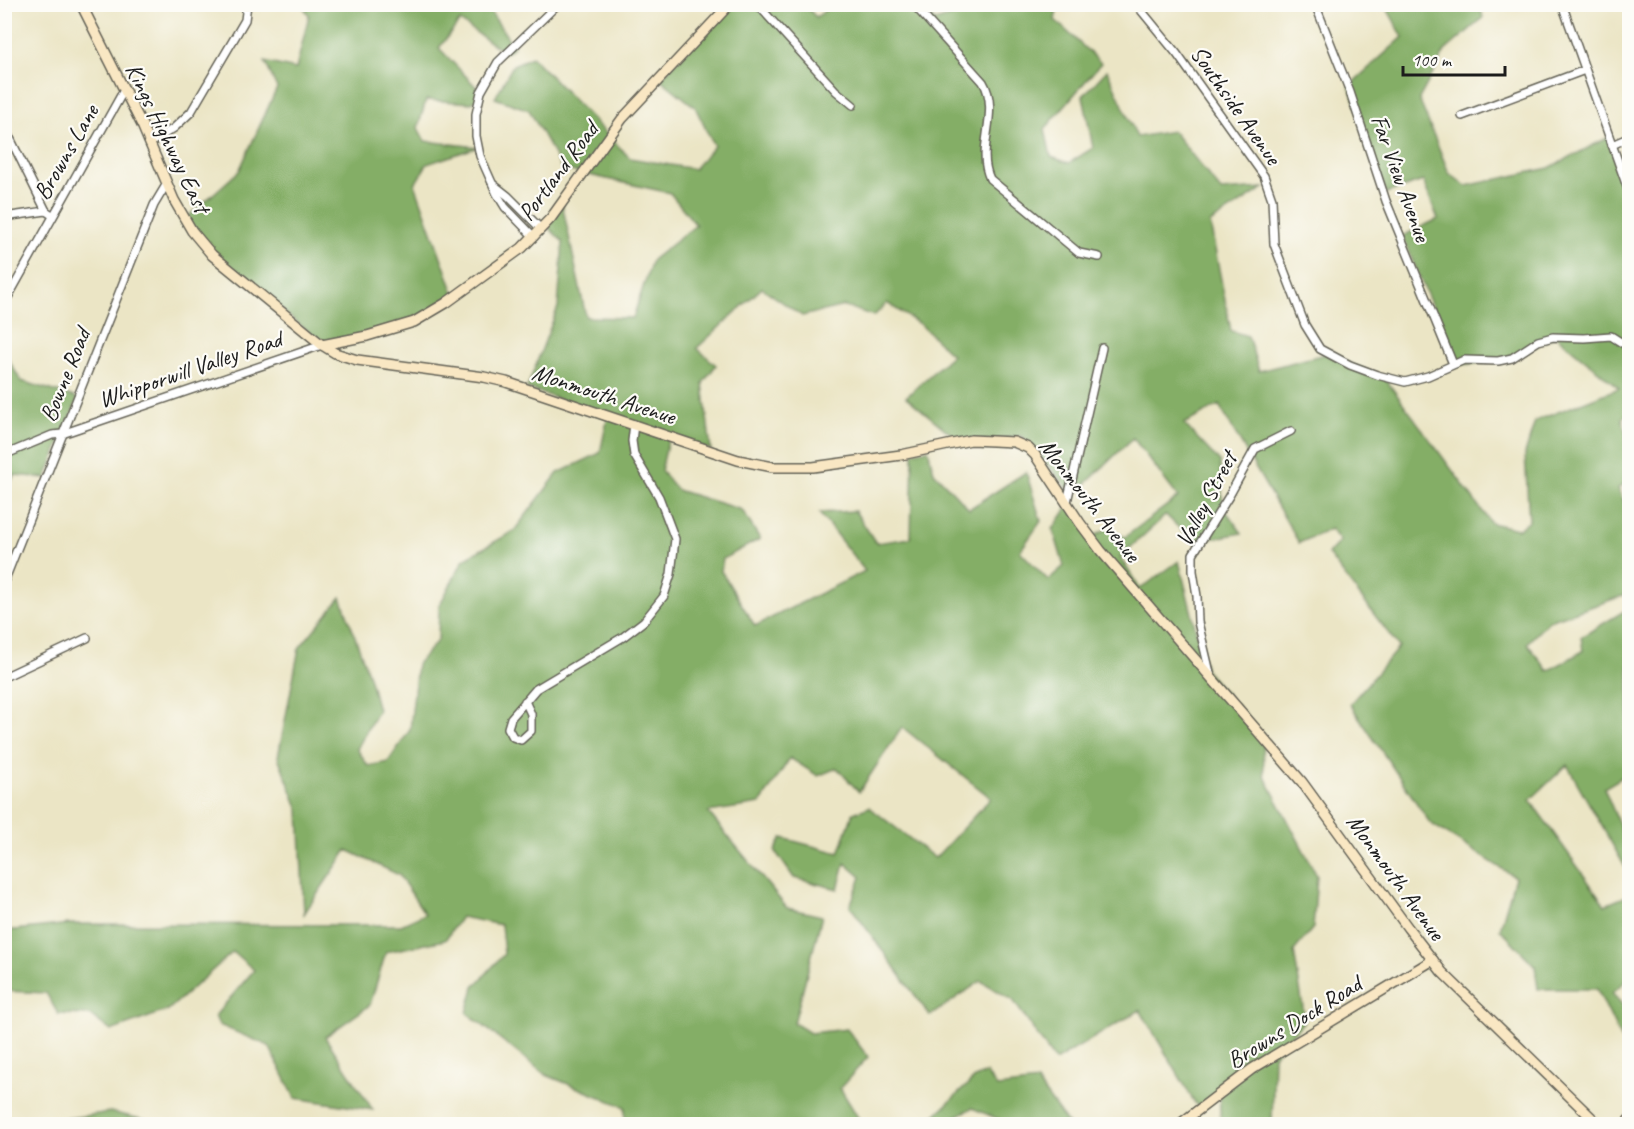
<svg xmlns="http://www.w3.org/2000/svg" width="1634" height="1129" font-family="Caveat,sans-serif">
  <style>
    .forest { fill: #84ae66; stroke: #506541; stroke-width: 1.5; fill-rule: evenodd }
    .lines { fill: none; stroke-linecap: round; stroke-linejoin: round }
    .street-casing { stroke: #646257; stroke-width: 10 }
    .secondary-casing { stroke: #646257; stroke-width: 12 }
    .street { stroke: #fff; stroke-width: 7 }
    .secondary { stroke: #f9e7c3; stroke-width: 9 }
    .labels { text-anchor: middle; dominant-baseline: central; stroke-width: 4.5; stroke-linejoin: round; paint-order: stroke }
    .street-label { font-size: 24px; fill: #1c1c1c; stroke: #fdfcf7 }
  </style>
  <rect width="100%" height="100%" fill="#fdfcf7"/>
  <filter id="ink" filterUnits="userSpaceOnUse"><feTurbulence type="fractalNoise" baseFrequency=".0167" numOctaves="2"/><feDisplacementMap in="SourceGraphic" scale="12" xChannelSelector="R" yChannelSelector="G"/><feConvolveMatrix kernelMatrix="1 2 1 2 8 2 1 2 1" color-interpolation-filters="sRGB"/></filter>
  <filter id="wash" filterUnits="userSpaceOnUse"><feTurbulence type="fractalNoise" baseFrequency=".008" numOctaves="4" result="noise"/><feDisplacementMap in="SourceGraphic" scale="24" xChannelSelector="R" yChannelSelector="G"/><feGaussianBlur stdDeviation="1.35" result="paint"/><feColorMatrix in="noise" values="0 0 0 0 0 0 0 0 0 0 0 0 0 0 0 0 0 1.4 0 .05"/><feComposite in="paint" operator="in"/></filter>
  <g filter="url(#wash)">
    <rect width="100%" height="100%" fill="#ebe5c5"/>
    <g class="forest">
      <polygon points="302,5 486,5 514,47 505,53 460,21 439,48 482,93 472,103 426,100 418,128 425,141 478,147 427,164 415,184 456,299 408,326 323,343 218,260 184,220 239,171 277,88 265,62 296,69 309,15"/>
      <path d="M729 5H805L816 17 833 5H923L935 21 985 5H1058L1055 20 1101 63 1045 129 1051 157 1069 163 1093 148 1083 96 1107 70 1137 137 1173 131 1221 191 1264 188 1210 223 1231 331 1248 336 1259 371 1325 354 1384 377 1491 523 1518 529 1529 521 1525 454 1535 421 1619 388 1556 336 1504 361 1457 365 1402 236 1438 219 1423 181 1386 193 1349 86 1403 37 1385 5H1480L1483 18 1445 51 1419 99 1449 173 1466 186 1549 168 1609 137 1630 203V413L1622 418 1629 445 1630 482 1618 488 1629 513V594L1549 621 1527 643 1548 671 1583 651 1581 637 1629 608V773L1604 788 1627 843 1629 841V874L1567 765 1530 800 1605 905 1629 895V978L1612 993 1629 1012V1049L1627 1051 1597 989H1538L1535 966 1500 929 1515 877 1430 823 1350 704 1399 647 1328 554 1340 541 1331 529 1299 543 1219 405 1184 424 1220 462 1223 507 1242 533 1193 542 1166 515 1120 557 1140 589 1179 561 1206 671 1263 735 1264 775 1317 876 1313 928 1294 951 1305 1020 1274 1055 1272 1124H1221L1219 1094 1198 1108 1140 1010 1055 1061 1013 1000 981 981 930 1016 850 906 861 877 845 863 838 889 794 878 775 851 782 838 839 853 853 813 869 807 935 858 991 798 902 727 859 792 837 768 818 776 790 758 760 804 708 812 787 908 822 916 794 1023 810 1033 847 1029 868 1057 840 1088 862 1124H625V1107L546 1075 467 1013 474 987 504 954 501 925 461 917 445 940 386 952 370 1005 325 1037 373 1110 295 1098 269 1046 219 1025 215 1016 254 970 233 952 168 1010 111 1031 90 1015 58 1014 46 993 5 991V931L70 924 401 925 425 914 399 875 347 850 304 914 299 810 278 757 299 648 341 597 369 676 378 710 357 749 368 766 388 762 410 730 417 664 438 640 439 606 464 559 514 531 558 473 600 453 608 416 527 388 558 307 563 242 546 225 562 203 586 317 633 318 652 260 696 225 670 193 562 169 529 110 495 98 513 65 532 57 630 158 694 169 714 146 695 107 660 79ZM762 288 802 316 844 306 874 316 887 303 921 325 952 355 906 397 963 444 1022 436 1074 495 1133 438 1178 497 1125 537 1106 529 1093 537 1069 505 1053 529 1064 566 1048 580 1020 551 1041 521 1026 472 969 509 934 472 928 449 913 452 911 538 876 543 855 511 819 513 865 571 755 626 721 571 723 559 760 539 742 510 677 490 661 471 669 436 711 450 703 383 716 365 697 348Z"/>
      <polygon points="4,352 21,381 78,398 46,478 15,475 5,489"/>
      <polygon points="986,1073 997,1087 1037,1082 1068,1124 1006,1124 1003,1121 972,1108 947,1121 934,1116 975,1078"/>
      <polygon points="110,1112 164,1124 30,1124"/>
    </g>
  </g>
  <g filter="url(#ink)">
    <g class="lines">
      <g class="street-casing">
        <g id="street">
          <polyline points="757,4 836,91 853,105"/>
          <path d="M913 4 983 82C1001 112 975 148 990 179L1079 253 1099 257"/>
          <polyline points="1136,4 1177,54 1264,176 1272,199 1274,244 1305,325 1320,349 1350,365 1377,375 1405,382 1428,376 1464,360 1498,361 1512,358 1538,341 1553,337 1584,338 1611,336 1630,348"/>
          <polyline points="1315,4 1350,92 1386,201 1453,364"/>
          <polyline points="1562,4 1630,195"/>
          <polyline points="1462,116 1585,70"/>
          <polyline points="10,138 46,211 52,215"/>
          <polyline points="150,143 174,128 191,112 245,20 247,4"/>
          <polyline points="1612,145 1630,137"/>
          <polyline points="494,185 508,196 541,229"/>
          <polyline points="4,217 46,211"/>
          <polyline points="534,237 505,207 497,194 480,156 476,136 476,114 481,92 498,62 558,4"/>
          <polyline points="8,297 124,90"/>
          <polyline points="4,455 52,435 62,434 322,345"/>
          <polyline points="1067,502 1102,348"/>
          <polyline points="4,582 154,205 166,185"/>
          <polyline points="4,677 87,638"/>
          <polyline points="1211,677 1198,622 1197,596 1193,571 1193,554 1229,496 1255,449 1291,431"/>
          <polyline points="525,701 531,714 531,731 521,740 513,737 508,728 511,718 524,703 536,689 623,637 644,621 664,596 671,574 675,539 659,497 634,455 632,441 634,424"/>
        </g>
      </g>
      <g class="secondary-casing">
        <g id="secondary">
          <polyline points="81,4 142,125 174,200 192,231 212,255 322,345 335,353 357,360 484,377 506,382 738,460 773,467 813,467 901,455 971,440 1014,442 1028,448 1035,455 1080,523 1101,551 1302,782 1408,928 1442,972 1598,1124"/>
          <polyline points="322,345 367,336 414,322 446,303 522,248 551,218 622,119 730,4"/>
          <polyline points="1180,1124 1252,1069 1433,960"/>
          <polyline points="1625,1124 1630,1119"/>
        </g>
      </g>
      <use href="#street" class="street"/>
      <use href="#secondary" class="secondary"/>
    </g>
  </g>
  <g class="labels">
    <g class="street-label">
      <text transform="translate(1236 105) rotate(55)">Southside Avenue</text>
      <text transform="translate(168 138) rotate(64)">Kings Highway East</text>
      <text transform="translate(66 152) rotate(-60)">Browns Lane</text>
      <text transform="translate(558 171) rotate(-53)">Portland Road</text>
      <text transform="translate(1401 178) rotate(70)">Far View Avenue</text>
      <text transform="translate(190 369) rotate(-19)">Whipporwill Valley Road</text>
      <text transform="translate(65 375) rotate(-68)">Bowne Road</text>
      <text transform="translate(604 394) rotate(18)">Monmouth Avenue</text>
      <text transform="translate(1206 499) rotate(-62)">Valley Street</text>
      <text transform="translate(1090 500) rotate(52)">Monmouth Avenue</text>
      <text transform="translate(1396 877) rotate(54)">Monmouth Avenue</text>
      <text transform="translate(1294 1022) rotate(-32)">Browns Dock Road</text>
    </g>
  </g>
  <rect width="1634" height="1129" fill="none" stroke="#fdfcf7" stroke-width="24"/>
  <path d="M1403 66v9h102v-9" fill="none" stroke="#1c1c1c" stroke-width="3"/>
  <text x="1412" y="66" font-size="18" fill="#1c1c1c" stroke="#fdfcf7" stroke-width="4.5" paint-order="stroke">100 m</text>
</svg>
